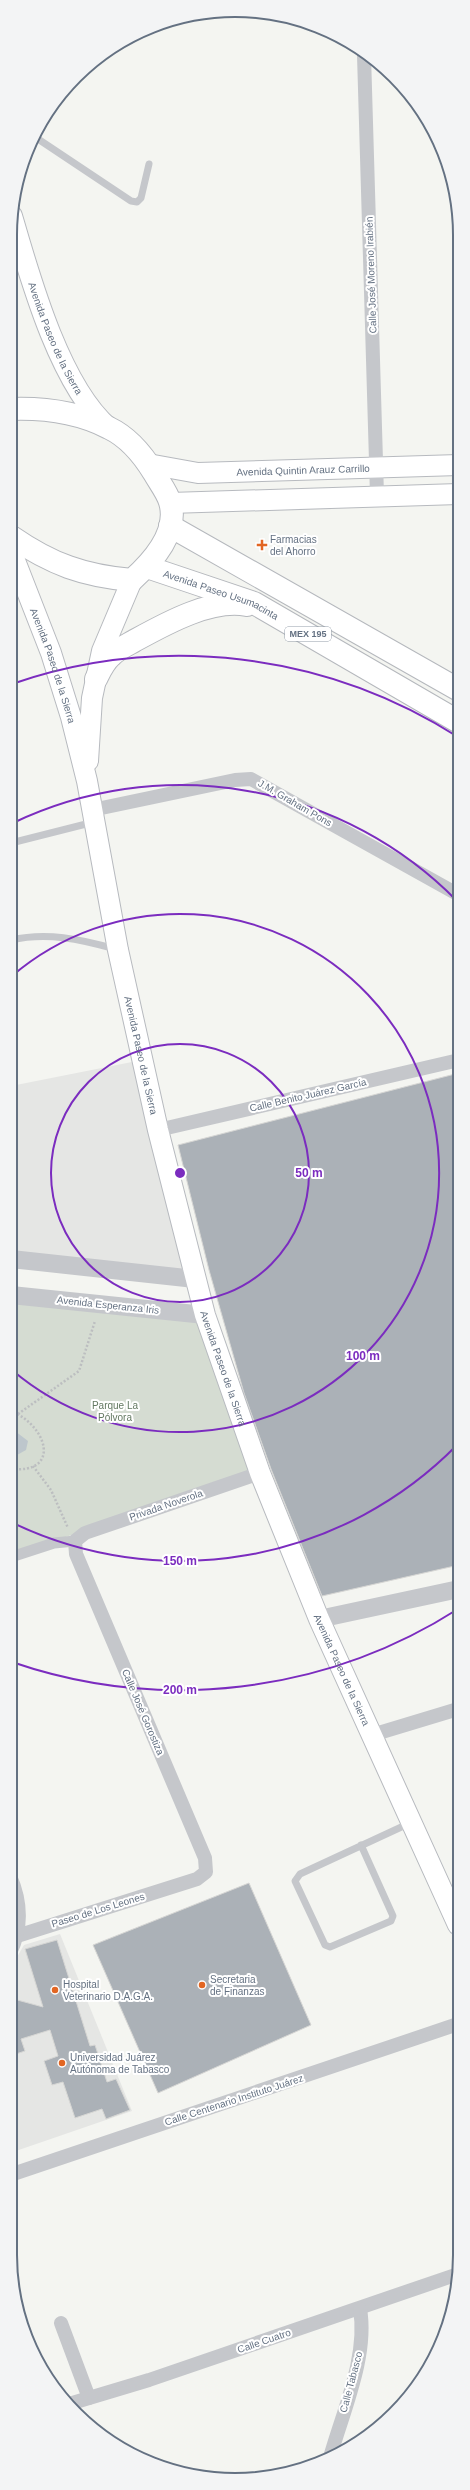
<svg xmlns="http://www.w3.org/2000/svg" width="470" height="2490" font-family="Arial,sans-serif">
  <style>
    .built { fill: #e5e6e4 }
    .green { fill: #d5dcd2 }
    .water { fill: #bdc6cc }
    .building { fill: #abb1b7; stroke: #d6d6d4 }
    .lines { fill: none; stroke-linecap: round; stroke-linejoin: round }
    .secondary-casing { stroke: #b7babf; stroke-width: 22 }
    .primary-casing { stroke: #b5b8bd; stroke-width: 24 }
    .path { stroke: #bcbec0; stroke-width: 2.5; stroke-dasharray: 2 2; stroke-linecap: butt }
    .service { stroke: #c5c7cb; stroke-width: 7 }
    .pedestrian { stroke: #c5c7cb; stroke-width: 11 }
    .minor { stroke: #c5c7cb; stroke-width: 14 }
    .tertiary { stroke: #c5c7cb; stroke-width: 18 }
    .secondary { stroke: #fff; stroke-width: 20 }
    .primary { stroke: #fff; stroke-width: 22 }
    .ring { fill: none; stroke: #7b2cbf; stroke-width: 2 }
    .poi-dot { fill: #e26623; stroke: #fff; stroke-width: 1.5 }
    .labels { text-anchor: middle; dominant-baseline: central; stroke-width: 4; stroke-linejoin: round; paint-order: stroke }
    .shield { fill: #fff; stroke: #929ca8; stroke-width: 1 }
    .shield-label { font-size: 9px; font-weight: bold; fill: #647182 }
    .street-label { font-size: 10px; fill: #647182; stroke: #fff }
    .poi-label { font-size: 10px; fill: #647182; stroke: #fff; text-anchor: start }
    .park-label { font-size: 10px; fill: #647962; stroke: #fff }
    .rim { fill: none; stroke: #647182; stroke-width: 2 }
    .centre { fill: #7b2cbf; stroke: #fff; stroke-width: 2 }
    .ring-label { font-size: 12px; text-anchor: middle; font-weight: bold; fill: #7b2cbf; stroke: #fff; stroke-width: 4; stroke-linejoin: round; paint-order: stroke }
  </style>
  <rect width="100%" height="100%" fill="#f4f5f1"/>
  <g class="built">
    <polygon points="142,1060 195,1279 11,1259 11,1086"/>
    <polygon points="60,1934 132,2111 10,2153 10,1969 24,1945"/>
  </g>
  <polygon class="green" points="11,1295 205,1315 260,1473 11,1555"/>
  <polygon class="water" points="11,1428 28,1441 26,1450 17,1455 11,1455"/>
  <g class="building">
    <polygon points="459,1073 459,1565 322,1596 271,1469 244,1393 209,1270 178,1145"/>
    <polygon points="249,1883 311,2025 158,2093 93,1945"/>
    <polygon points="57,1940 90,2046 95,2045 107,2082 116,2079 130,2110 106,2119 102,2109 75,2118 63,2082 52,2085 44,2061 58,2056 50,2030 21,2039 25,2051 10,2056 10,1998 43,2007 25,1949"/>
  </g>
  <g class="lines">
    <g class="secondary-casing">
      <g id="secondary">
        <path id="s1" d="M12 216C30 278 60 386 109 428"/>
        <path id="s2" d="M148 464 198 473 459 465"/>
        <polyline points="170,503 459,494"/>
        <path id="s3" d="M12 553 51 653 71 717 87 781 118 950 158 1130 205 1315 260 1473 319 1619 458 1925"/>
        <polyline points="88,761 92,698 102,651 132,580"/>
      </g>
    </g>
    <g class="primary-casing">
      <g id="primary">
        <polyline points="170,526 459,690"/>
        <path d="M12 537C51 564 84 576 132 580 152 562 179 532 170 502 167 492 159 482 154 473 143 455 128 437 109 428 80 413 44 408 12 409"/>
        <path id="s4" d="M147 567 254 603 459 722"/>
        <path d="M96 679C100 671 104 662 111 656 116 650 127 645 134 641 165 624 211 598 247 605"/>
      </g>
    </g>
    <g class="path">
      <polyline points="18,1414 79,1371 95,1321"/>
      <polyline points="33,1466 51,1490 68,1528"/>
      <path d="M11 1469C61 1474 48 1426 11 1411"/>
    </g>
    <g class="service">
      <polyline points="35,137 131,201 137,202 141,198 149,164"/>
      <polyline points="11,843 94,822"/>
      <path d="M11 940C47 932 80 939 115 949"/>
      <polyline points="361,1845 393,1916 391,1921 330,1947 325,1945 295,1881 300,1874 410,1823"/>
    </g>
    <polyline class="pedestrian" points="11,1557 54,1543 75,1541"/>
    <g class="minor">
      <polyline points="364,55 377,495"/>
      <polyline points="92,810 235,780 251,779 459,895"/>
      <polyline points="158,1130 459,1060"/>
      <polyline points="372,1735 458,1709"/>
      <polyline points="17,1936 197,1879 206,1872 205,1858 76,1554 75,1541 85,1533 260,1473"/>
      <path d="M10 1953C22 1928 21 1901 10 1876"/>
      <polyline points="10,2175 458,2024"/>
      <polyline points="61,2323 89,2398"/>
      <polyline points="69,2404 149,2380 458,2274"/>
      <path d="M331 2454C344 2409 368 2355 360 2309"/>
    </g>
    <g class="tertiary">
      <polyline points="11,1259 195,1279"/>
      <polyline points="11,1295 205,1315"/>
      <polyline points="319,1619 459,1589"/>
    </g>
    <use href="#secondary" class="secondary"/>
    <use href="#primary" class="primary"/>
  </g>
  <g class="ring">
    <circle cx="180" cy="1173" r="129"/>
    <path d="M12 976A259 259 0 1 1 12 1370"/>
    <path d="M457 1445A388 388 0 0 1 13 1523M13 823A388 388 0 0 1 457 901"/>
    <path d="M458 1609A517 517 0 0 1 12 1662M12 684A517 517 0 0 1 458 737"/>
  </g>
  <g class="poi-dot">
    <path d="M260 539h4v4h4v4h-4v4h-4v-4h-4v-4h4z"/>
    <circle cx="202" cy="1985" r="4"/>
    <circle cx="55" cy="1990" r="4"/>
    <circle cx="62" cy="2063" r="4"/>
  </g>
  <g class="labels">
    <rect class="shield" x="285" y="627" width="46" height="14" rx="3"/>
    <g class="shield-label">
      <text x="308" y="634">MEX 195</text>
    </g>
    <g class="street-label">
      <text transform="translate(371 275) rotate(-92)">Calle José Moreno Irabién</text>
      <text stroke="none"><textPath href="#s1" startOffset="130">Avenida Paseo de la Sierra</textPath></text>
      <text stroke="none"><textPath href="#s2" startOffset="156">Avenida Quintin Arauz Carrillo</textPath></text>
      <text stroke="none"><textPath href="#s4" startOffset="79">Avenida Paseo Usumacinta</textPath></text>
      <text stroke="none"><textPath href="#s3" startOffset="120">Avenida Paseo de la Sierra</textPath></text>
      <text transform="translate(295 803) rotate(30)">J.M. Graham Pons</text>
      <text stroke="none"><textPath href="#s3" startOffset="520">Avenida Paseo de la Sierra</textPath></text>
      <text transform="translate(308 1095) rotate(-13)">Calle Benito Juárez García</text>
      <text transform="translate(108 1305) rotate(6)">Avenida Esperanza Iris</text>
      <text stroke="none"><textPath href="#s3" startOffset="844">Avenida Paseo de la Sierra</textPath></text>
      <text transform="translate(166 1505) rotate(-19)">Privada Noverola</text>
      <text stroke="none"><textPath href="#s3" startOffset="1168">Avenida Paseo de la Sierra</textPath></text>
      <text transform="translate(143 1712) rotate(67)">Calle José Gorostiza</text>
      <text transform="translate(98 1910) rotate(-17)">Paseo de Los Leones</text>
      <text transform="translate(234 2100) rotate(-18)">Calle Centenario Instituto Juárez</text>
      <text transform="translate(264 2341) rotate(-19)">Calle Cuatro</text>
      <text transform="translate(351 2382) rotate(-75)">Calle Tabasco</text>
    </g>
    <g class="poi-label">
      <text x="270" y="539">Farmacias<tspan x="270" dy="12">del Ahorro</tspan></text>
      <text x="210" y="1979">Secretaria<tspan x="210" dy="12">de Finanzas</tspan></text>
      <text x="63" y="1984">Hospital<tspan x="63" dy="12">Veterinario D.A.G.A.</tspan></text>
      <text x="70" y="2057">Universidad Juárez<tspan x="70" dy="12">Autónoma de Tabasco</tspan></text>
    </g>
    <g class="park-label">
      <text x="115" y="1405">Parque La<tspan x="115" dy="12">Pólvora</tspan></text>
    </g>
  </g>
  <path d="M0 0H470V2490H0ZM235 17H235A218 218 0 0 1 453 235V2255A218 218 0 0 1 235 2473H235A218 218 0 0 1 17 2255V235A218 218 0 0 1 235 17Z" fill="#f3f4f5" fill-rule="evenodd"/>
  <path class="rim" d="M235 17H235A218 218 0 0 1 453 235V2255A218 218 0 0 1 235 2473H235A218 218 0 0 1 17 2255V235A218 218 0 0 1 235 17Z"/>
  <circle cx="180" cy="1173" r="6" class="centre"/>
  <g class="ring-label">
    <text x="309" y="1177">50 m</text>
    <text x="363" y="1360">100 m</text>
    <text x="180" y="1565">150 m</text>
    <text x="180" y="1694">200 m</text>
  </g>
</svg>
